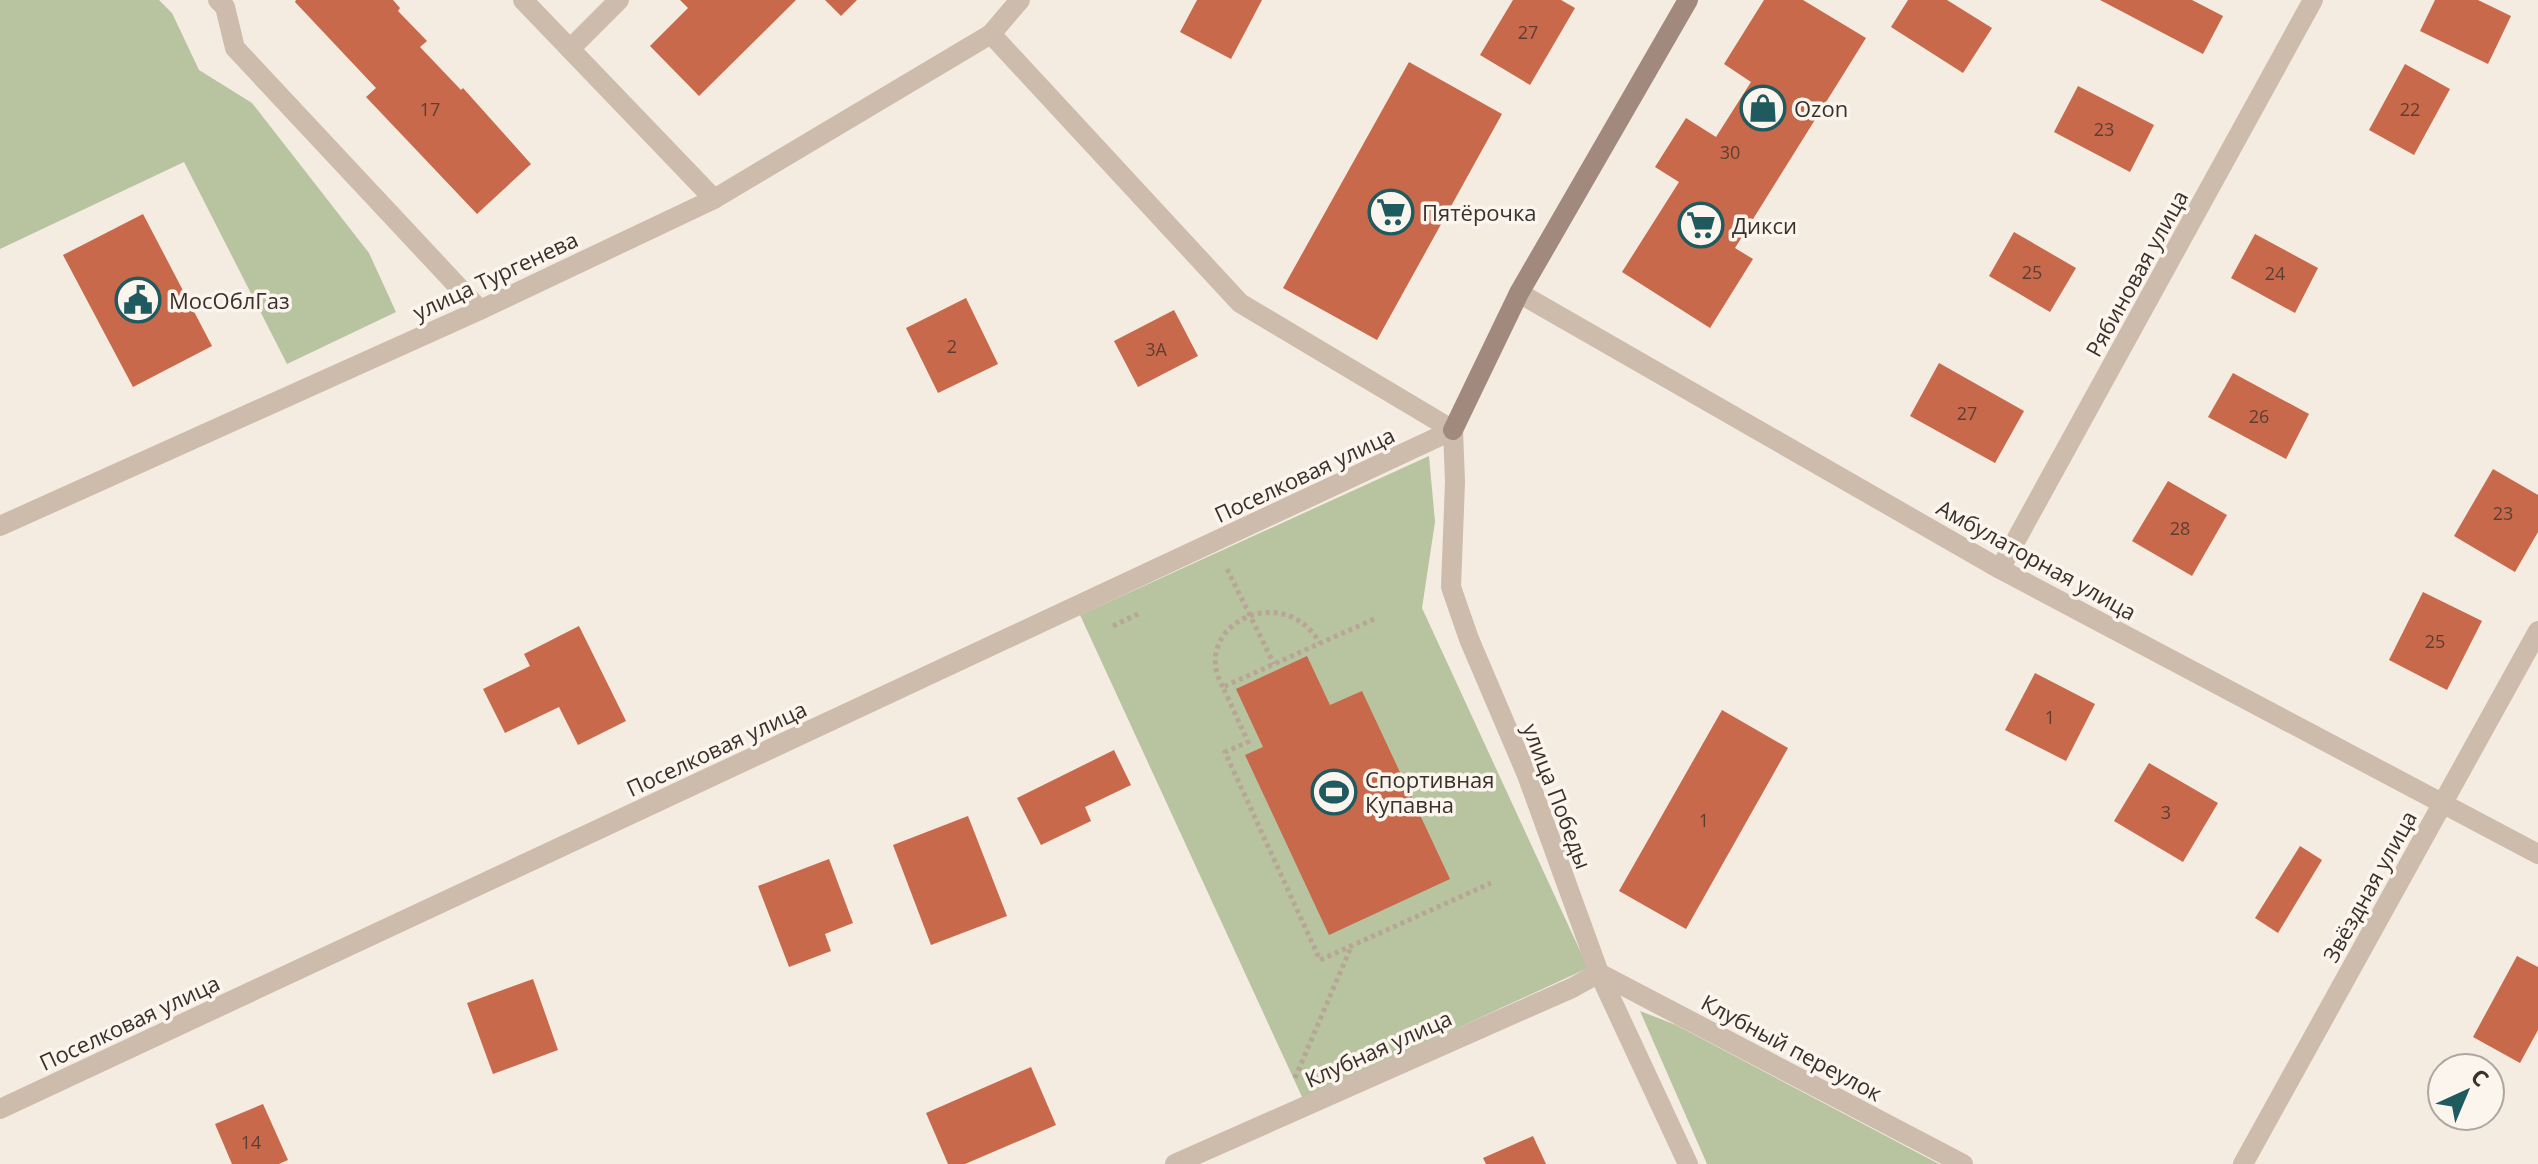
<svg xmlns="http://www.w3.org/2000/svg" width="2538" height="1164" font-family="'Open Sans',sans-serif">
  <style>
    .green { fill: #b8c4a0 }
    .building { fill: #c8694b }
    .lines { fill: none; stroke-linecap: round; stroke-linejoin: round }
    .path { stroke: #b9a596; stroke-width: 5; stroke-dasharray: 4 4; stroke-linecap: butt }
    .lane { stroke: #cdbbac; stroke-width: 20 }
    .street { stroke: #cdbbac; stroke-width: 20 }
    .secondary { stroke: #a18a7d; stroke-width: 20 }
    .labels { text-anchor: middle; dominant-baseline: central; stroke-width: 7; stroke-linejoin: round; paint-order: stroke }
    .number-label { font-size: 18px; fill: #5e3e33 }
    .poi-label { font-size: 22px; fill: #3b302b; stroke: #fbf5ee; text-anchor: start }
    .street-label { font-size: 22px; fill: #3b302b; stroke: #fbf5ee }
  </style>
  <rect width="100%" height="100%" fill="#f4ebe1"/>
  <g class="green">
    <polygon points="0,0 159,0 172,13 199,70 252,103 369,253 396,312 287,364 184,162 0,249"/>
    <polygon points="1429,456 1435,522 1422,608 1588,968 1303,1099 1080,615"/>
    <polygon points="1640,1011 1676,1025 1939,1164 1707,1164"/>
  </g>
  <g class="building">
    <polygon points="296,0 393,0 400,8 398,11 427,41 420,47 461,90 463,88 531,164 477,214 366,97 376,88 295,2"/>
    <polygon points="680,0 796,0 699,96 650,46 688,8"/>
    <polygon points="825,0 857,0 841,16"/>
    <polygon points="1197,0 1262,0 1231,59 1180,32"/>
    <polygon points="1513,0 1561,0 1575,8 1530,85 1480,55"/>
    <polygon points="1764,0 1803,0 1866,38 1735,248 1753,259 1710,328 1622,272 1679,182 1655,167 1686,118 1716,137 1751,82 1724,64"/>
    <polygon points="1908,0 1947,0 1992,28 1963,73 1891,27"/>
    <polygon points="2100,0 2192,0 2223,16 2203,54"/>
    <polygon points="2435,0 2478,0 2511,16 2488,64 2420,31"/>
    <polygon points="1409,62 1502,114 1377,340 1283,288"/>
    <polygon points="2405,64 2450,89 2414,155 2369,130"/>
    <polygon points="2078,86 2154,125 2130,172 2054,132"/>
    <polygon points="143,214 212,346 133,387 63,255"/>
    <polygon points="2014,232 2076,268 2050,312 1989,276"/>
    <polygon points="2255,234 2318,268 2295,313 2231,278"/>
    <polygon points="966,298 998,364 938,393 906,328"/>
    <polygon points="1174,310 1198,356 1138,387 1114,341"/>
    <polygon points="1939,363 2024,411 1995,463 1910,416"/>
    <polygon points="2233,373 2309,414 2286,459 2208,417"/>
    <polygon points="2493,469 2538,495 2538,532 2515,572 2454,536"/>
    <polygon points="2168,481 2227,515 2192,576 2132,541"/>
    <polygon points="2423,592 2482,621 2447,690 2389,660"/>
    <polygon points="579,626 626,721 578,745 559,707 505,733 483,689 530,666 524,654"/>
    <polygon points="1307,656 1330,705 1362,691 1450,879 1329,935 1245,755 1263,747 1236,689"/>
    <polygon points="2035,673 2095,704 2066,761 2005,730"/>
    <polygon points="1722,710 1788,748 1686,929 1619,891"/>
    <polygon points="1114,750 1131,785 1085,807 1091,821 1041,845 1017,798"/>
    <polygon points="2149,763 2218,803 2183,862 2114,821"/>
    <polygon points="968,816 1007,916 931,945 893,845"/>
    <polygon points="2300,846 2322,860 2278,933 2255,918"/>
    <polygon points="829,859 853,923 825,934 831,951 789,967 758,886"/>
    <polygon points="2517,956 2538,967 2538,1030 2520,1063 2473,1037"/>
    <polygon points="533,979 558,1050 493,1074 467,1003"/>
    <polygon points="1031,1067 1056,1125 965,1164 948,1164 926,1113"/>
    <polygon points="263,1104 288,1160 279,1164 232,1164 215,1124"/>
    <polygon points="1533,1136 1546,1164 1486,1164 1483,1158"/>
  </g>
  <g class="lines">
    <g class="path">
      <polyline points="1227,569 1274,664"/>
      <polyline points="1374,619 1223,687 1248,742 1225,752 1320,960 1491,883"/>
      <polyline points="1113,626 1138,614"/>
      <path d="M1223 687C1188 628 1281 578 1320 643"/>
      <polyline points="1295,1078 1351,947"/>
    </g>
    <g class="lane">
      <polyline points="218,0 225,7 235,48 480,310"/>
      <polyline points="523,0 714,199"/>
      <polyline points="570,49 619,0"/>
    </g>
    <g class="street">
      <polyline points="991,34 1240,303 1453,430"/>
      <polyline points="1519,293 2000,569 2538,854"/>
      <polyline points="1453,430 1455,482 1451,587 1469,639 1527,775 1599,973 1688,1164"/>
      <polyline points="0,526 480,310 714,199 991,34 1020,0"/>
      <polyline points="2000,569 2313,0"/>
      <polyline points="0,1109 1453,430"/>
      <polyline points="1175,1164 1572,988 1599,973 1963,1164"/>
      <polyline points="2243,1164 2538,631"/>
    </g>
    <polyline class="secondary" points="1453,430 1519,293 1688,0"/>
  </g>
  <defs>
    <g id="shop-ring" transform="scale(2.3)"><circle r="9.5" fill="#fbf5ee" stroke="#1f5a5e" stroke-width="1.5"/><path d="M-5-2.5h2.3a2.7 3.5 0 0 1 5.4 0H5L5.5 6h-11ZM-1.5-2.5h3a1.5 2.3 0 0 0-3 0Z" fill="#1f5a5e"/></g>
    <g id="supermarket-ring" transform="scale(2.3)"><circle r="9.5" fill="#fbf5ee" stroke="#1f5a5e" stroke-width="1.5"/><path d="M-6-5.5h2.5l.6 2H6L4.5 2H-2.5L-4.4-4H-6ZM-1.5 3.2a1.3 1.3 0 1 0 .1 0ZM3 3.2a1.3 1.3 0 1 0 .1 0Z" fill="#1f5a5e"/></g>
    <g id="civic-ring" transform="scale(2.3)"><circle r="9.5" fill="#fbf5ee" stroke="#1f5a5e" stroke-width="1.5"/><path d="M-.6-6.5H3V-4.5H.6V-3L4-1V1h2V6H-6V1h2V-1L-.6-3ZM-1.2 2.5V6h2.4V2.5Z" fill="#1f5a5e"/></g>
    <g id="stadium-ring" transform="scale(2.3)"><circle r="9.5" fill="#fbf5ee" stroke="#1f5a5e" stroke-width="1.5"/><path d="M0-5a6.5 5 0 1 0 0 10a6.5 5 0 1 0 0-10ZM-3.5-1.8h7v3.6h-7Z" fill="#1f5a5e"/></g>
  </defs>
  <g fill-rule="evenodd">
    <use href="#shop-ring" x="1763" y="108"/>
    <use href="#supermarket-ring" x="1391" y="212"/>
    <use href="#supermarket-ring" x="1701" y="225"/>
    <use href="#civic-ring" x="138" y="300"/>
    <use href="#stadium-ring" x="1334" y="792"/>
  </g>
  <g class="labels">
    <g class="number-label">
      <text x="1528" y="32">27</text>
      <text x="430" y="109">17</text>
      <text x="2410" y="109">22</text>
      <text x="2104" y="129">23</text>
      <text x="1730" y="152">30</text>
      <text x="2032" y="272">25</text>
      <text x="2275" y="273">24</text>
      <text x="952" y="346">2</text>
      <text x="1156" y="349">3А</text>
      <text x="1967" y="413">27</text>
      <text x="2259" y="416">26</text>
      <text x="2503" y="513">23</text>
      <text x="2180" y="528">28</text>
      <text x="2435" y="641">25</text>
      <text x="2050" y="717">1</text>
      <text x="2166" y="812">3</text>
      <text x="1704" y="820">1</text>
      <text x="251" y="1142">14</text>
    </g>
    <g class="poi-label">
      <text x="1794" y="108">Ozon</text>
      <text x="1422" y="212">Пятёрочка</text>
      <text x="1732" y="225">Дикси</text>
      <text x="169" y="300">МосОблГаз</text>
      <text x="1365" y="779">Спортивная<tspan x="1365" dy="25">Купавна</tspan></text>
    </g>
    <g class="street-label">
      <text transform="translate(2136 273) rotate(-61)">Рябиновая улица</text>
      <text transform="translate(495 275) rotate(-25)">улица Тургенева</text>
      <text transform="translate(1304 474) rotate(-25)">Поселковая улица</text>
      <text transform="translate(2037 559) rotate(29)">Амбулаторная улица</text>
      <text transform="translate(716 748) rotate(-25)">Поселковая улица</text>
      <text transform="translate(1558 796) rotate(69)">улица Победы</text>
      <text transform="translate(2369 886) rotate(-61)">Звёздная улица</text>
      <text transform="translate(129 1022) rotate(-25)">Поселковая улица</text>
      <text transform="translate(1792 1047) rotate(28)">Клубный переулок</text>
      <text transform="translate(1378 1048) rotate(-24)">Клубная улица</text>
    </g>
  </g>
  <g transform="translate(2466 1092) rotate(44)"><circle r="38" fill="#fbf5ee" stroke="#aea6a0" stroke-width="2"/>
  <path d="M0-6L14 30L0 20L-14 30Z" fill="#1f5a5e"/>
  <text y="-12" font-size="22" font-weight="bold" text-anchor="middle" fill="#3b302b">С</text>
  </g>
</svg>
